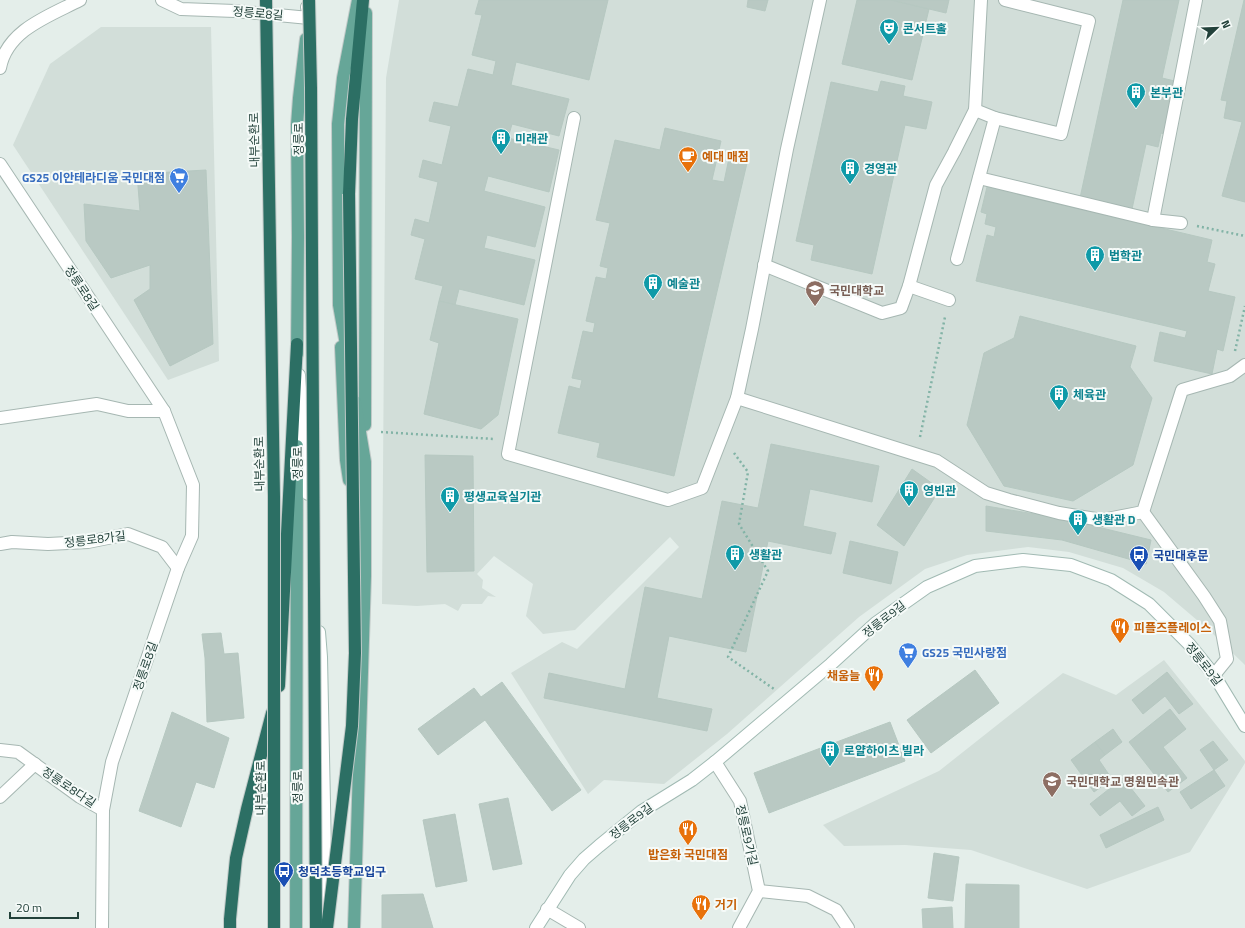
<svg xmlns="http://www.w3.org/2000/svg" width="1245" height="928" font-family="'Titillium Web','Noto Sans KR',sans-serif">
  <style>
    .built { fill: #d2ded9 }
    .building { fill: #b9c9c3; stroke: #b6c8c1 }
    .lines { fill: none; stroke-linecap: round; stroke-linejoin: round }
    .lane-casing { stroke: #a6b7b2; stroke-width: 14 }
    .street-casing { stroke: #a6b7b2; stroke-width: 14 }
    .secondary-casing { stroke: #a1bab3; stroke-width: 14 }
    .primary-casing { stroke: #c1cac8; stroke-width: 14 }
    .highway-casing { stroke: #c1cac8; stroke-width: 14 }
    .path { stroke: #82b3a6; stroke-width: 2.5; stroke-dasharray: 2 3; stroke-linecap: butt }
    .lane { stroke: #fff; stroke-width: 12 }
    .street { stroke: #fff; stroke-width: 12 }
    .secondary { stroke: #fff; stroke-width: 12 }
    .primary { stroke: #66a698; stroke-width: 12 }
    .highway { stroke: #2c6f64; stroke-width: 12 }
    .highway-bridge-casing { stroke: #c1cac8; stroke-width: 14; stroke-linecap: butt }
    .highway-bridge { stroke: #2c6f64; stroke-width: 12 }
    .labels { text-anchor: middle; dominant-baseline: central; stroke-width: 4; stroke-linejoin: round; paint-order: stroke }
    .street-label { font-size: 12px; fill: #22413a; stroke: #f5faf8 }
    .culture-label { font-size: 12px; font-weight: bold; fill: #0d838f; stroke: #f5faf8; text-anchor: start }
    .food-label { font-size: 12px; font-weight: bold; fill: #c56008; stroke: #f5faf8; text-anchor: start }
    .shop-label { font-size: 12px; font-weight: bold; fill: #366cbe; stroke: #f5faf8; text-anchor: end }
    .education-label { font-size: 12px; font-weight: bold; fill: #785e54; stroke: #f5faf8; text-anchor: start }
    .transit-label { font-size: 12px; font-weight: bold; fill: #164399; stroke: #f5faf8; text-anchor: start }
  </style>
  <rect width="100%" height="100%" fill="#e4eeea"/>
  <g class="built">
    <polygon points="399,0 1245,0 1245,665 1211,632 1164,592 1123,568 1069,552 1028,547 967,555 925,569 859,617 727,734 664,784 604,780 588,794 511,673 562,642 577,649 679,547 670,537 575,630 543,634 526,616 533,584 494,556 477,574 483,580 482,588 496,597 488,596 482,604 462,604 458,611 445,604 417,606 382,604 386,78"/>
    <polygon points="101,27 211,27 219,361 168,380 13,145 50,64"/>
    <polygon points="1164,660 1245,761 1245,763 1190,852 1087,889 971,850 905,845 844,846 823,825 939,771 1063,673 1116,695"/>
  </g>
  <g class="building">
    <polygon points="479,0 608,0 589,80 516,62 511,85 569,99 559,136 512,124 508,138 559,150 549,192 488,176 484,191 545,207 535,247 487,235 484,248 535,260 524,305 459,289 455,305 439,301 443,286 415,279 425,239 411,235 415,219 429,223 438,182 419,177 423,160 442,165 451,126 429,121 434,102 458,107 468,69 493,75 496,61 472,55 482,15 475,14"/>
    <polygon points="748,0 768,0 765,11 747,7"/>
    <polygon points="857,0 891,0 929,9 912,80 842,64"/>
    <polygon points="891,0 949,0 946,13"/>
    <polygon points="1123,0 1179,0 1162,78 1179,82 1167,135 1161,133 1158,147 1146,144 1132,209 1080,198"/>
    <polygon points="1244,0 1245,0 1245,202 1222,196 1242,122 1224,118 1227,101 1221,100"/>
    <polygon points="881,81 905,86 903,96 932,102 926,129 905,125 872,274 811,260 814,245 796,241 831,82 878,92"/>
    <polygon points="665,128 721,141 712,180 724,182 729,158 747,163 674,476 597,457 600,443 558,433 569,386 580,389 582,380 572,378 583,331 593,333 595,323 586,321 596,277 606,279 608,268 600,266 610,223 596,220 615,140 660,150"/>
    <polygon points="206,170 213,344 170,366 134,300 150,289 150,265 111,278 86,241 84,204 140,211 137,174"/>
    <polygon points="987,187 1212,240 1207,262 1215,264 1208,291 1235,297 1223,351 1217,349 1212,374 1154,361 1160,332 1185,338 1187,331 976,281 987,235 994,237 996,227 985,224 987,214 981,212"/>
    <polygon points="439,301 518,319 498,415 481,429 424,414 439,343 430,340"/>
    <polygon points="1020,316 1136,346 1130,367 1152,398 1133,465 1073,501 1004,486 967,425 984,353 1014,338"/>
    <polygon points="771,444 879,466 872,502 810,489 803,526 836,533 831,554 768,541 746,652 669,636 657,698 712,709 707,731 544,698 549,673 625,689 645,587 702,599 722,501 758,508"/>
    <polygon points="425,455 473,456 474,571 427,572"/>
    <polygon points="912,469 940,489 904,546 877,525"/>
    <polygon points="986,506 1065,519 1151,540 1146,564 1062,540 986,531"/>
    <polygon points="850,541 898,552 891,584 843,573"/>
    <polygon points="221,633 224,654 238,653 244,718 207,722 205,658 202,634"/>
    <polygon points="975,670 999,703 931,753 907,720"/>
    <polygon points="1167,672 1193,704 1179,714 1165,696 1143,714 1132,700"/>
    <polygon points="502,682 581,790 552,811 485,720 438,755 418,729 474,688 481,697"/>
    <polygon points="1170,709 1186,729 1163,747 1187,778 1168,792 1129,742"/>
    <polygon points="172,712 229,738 214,788 196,782 181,827 139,811"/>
    <polygon points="890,722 905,761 769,813 754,773"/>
    <polygon points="1113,729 1122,742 1105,755 1095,742"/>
    <polygon points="1213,741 1228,760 1214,770 1200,750"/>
    <polygon points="1095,742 1105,755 1099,760 1112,779 1094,792 1071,760"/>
    <polygon points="1214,770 1225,786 1191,809 1180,792"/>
    <polygon points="1123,778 1145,806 1132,816 1120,801 1100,816 1090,804"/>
    <polygon points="508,798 522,864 493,870 479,804"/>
    <polygon points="1158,807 1164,820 1106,848 1100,835"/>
    <polygon points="455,814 467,881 436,887 423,820"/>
    <polygon points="934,853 959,857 953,901 928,898"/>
    <polygon points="966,884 1019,885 1019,928 965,928"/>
    <polygon points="423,894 433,928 382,928 382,895"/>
    <polygon points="952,907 953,928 923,928 922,909"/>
  </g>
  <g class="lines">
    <g class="lane-casing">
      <g id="lane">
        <polyline points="975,110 995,118 1061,134 1089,21 1005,0"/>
        <polyline points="574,118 508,454 668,500 702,488 737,398 937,461 986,493 1009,500 1059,513 1102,520 1143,512 1182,390 1230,376 1245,365"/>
        <polyline points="979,178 1153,220 1181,223"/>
        <polyline points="1153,220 1196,0"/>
        <polyline points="957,259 995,118"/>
        <polyline points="764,265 882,313 901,308 909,286 936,185 954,152 975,110 981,0"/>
        <polyline points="909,286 949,300"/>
        <polyline points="737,398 752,329 787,149 820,0"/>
        <polyline points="0,418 97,404 128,411 164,411"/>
        <polyline points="1143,512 1204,596 1220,621 1227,659 1214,675"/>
        <polyline points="0,544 12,542 48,544 88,542 128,534 162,547 178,568"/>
        <polyline points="0,750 18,752 80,797 103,810"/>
        <polyline points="0,797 35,764"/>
      </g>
    </g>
    <g class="street-casing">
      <g id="street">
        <polyline points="162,0 181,9 235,11 309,18 307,7"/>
        <path d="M0 68C7 30 49 16 80 0"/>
        <polyline points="0,164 164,411 193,485 192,536 178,568 112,762 103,810 102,928"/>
        <polyline points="715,762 740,801 759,891 739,928"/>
        <polyline points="759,891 808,896 836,910 848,928"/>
        <polyline points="547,909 579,928"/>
      </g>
    </g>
    <g class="secondary-casing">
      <g id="secondary">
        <polyline points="299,375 308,494"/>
        <polyline points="319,632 321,657 326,903"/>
        <polyline points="536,928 570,875 584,859 599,846 642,811 692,780 715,762 831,664 876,623 927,587 975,566 1023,560 1071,565 1111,580 1149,604 1189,644 1214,675 1245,726"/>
      </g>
    </g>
    <g class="primary-casing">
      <g id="primary">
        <polyline points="341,347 346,460 349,480"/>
        <polyline points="297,354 298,237 297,125 299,98 306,39"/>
        <polyline points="348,356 339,305 338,124 343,78 358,0"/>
        <polyline points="365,425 366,13"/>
        <polyline points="296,928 297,446"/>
        <polyline points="354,928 365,576 365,462 355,402"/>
      </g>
    </g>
    <g class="highway-casing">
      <g id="highway">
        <polyline points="349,194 352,119 363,0"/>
        <polyline points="279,686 297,344"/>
        <polyline points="230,928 230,919 236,858 247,809 272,713"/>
      </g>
    </g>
    <g class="path">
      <polyline points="1197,226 1245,236"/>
      <polyline points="1235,351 1245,306"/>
      <polyline points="381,432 494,439"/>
      <polyline points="920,437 945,317"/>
      <polyline points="734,453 748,472 739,524 768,571 728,657 774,689"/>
    </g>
    <use href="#lane" class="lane"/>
    <use href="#street" class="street"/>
    <use href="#secondary" class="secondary"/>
    <use href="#primary" class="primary"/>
    <use href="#highway" class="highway"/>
    <g class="highway-bridge-casing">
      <g id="highway-bridge">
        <polyline points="266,0 274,496 274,928"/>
        <polyline points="309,0 311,88 316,928"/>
        <polyline points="327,928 352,726 355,653 349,194"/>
      </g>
    </g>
    <use href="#highway-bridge" class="highway-bridge"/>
  </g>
  <defs>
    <g id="theatre-pin" transform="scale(1)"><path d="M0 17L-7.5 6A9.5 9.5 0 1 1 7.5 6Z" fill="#0f9aa8" stroke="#f5faf8"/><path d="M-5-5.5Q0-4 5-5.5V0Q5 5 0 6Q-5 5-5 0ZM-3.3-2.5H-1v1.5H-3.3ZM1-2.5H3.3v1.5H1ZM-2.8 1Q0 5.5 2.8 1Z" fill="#fff"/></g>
    <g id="building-pin" transform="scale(1)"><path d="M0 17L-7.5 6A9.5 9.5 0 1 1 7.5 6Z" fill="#0f9aa8" stroke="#f5faf8"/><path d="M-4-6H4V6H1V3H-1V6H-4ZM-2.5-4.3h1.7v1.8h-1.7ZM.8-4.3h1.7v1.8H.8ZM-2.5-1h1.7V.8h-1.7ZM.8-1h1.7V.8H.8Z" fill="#fff"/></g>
    <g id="cafe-pin" transform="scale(1)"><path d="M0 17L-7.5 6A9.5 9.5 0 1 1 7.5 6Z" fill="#e8710a" stroke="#f5faf8"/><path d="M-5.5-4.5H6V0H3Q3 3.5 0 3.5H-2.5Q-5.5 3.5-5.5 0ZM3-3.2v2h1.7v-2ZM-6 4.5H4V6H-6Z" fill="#fff"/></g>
    <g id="supermarket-pin" transform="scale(1)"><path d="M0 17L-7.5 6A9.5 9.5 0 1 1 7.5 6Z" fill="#3f7fe0" stroke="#f5faf8"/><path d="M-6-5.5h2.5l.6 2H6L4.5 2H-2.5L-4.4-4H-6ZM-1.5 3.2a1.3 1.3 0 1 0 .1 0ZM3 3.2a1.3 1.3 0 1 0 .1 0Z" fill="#fff"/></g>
    <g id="university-pin" transform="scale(1)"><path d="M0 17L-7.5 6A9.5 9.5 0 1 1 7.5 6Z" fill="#8d6e63" stroke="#f5faf8"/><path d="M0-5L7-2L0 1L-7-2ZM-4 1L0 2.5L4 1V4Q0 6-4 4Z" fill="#fff"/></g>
    <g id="bus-pin" transform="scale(1)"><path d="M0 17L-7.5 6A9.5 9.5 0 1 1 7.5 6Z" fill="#1a4fb4" stroke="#f5faf8"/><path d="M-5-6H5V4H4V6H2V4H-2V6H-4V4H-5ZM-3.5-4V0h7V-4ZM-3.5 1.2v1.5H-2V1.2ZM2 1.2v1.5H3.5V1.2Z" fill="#fff"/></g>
    <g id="restaurant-pin" transform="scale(1)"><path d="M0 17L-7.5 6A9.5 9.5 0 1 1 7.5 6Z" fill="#e8710a" stroke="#f5faf8"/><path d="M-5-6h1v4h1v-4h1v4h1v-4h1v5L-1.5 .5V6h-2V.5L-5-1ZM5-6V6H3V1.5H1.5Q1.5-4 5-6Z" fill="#fff"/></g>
    <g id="school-pin" transform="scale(1)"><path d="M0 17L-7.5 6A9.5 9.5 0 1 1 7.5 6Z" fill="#8d6e63" stroke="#f5faf8"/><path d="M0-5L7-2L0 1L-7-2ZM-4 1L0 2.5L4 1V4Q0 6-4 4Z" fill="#fff"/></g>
  </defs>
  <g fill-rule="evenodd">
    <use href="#theatre-pin" x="889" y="28"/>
    <use href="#building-pin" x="1136" y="92"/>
    <use href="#building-pin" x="501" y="138"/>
    <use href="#cafe-pin" x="688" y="156"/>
    <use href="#building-pin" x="850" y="168"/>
    <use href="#supermarket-pin" x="179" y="177"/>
    <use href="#building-pin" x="1095" y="255"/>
    <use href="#building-pin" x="653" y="283"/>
    <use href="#university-pin" x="815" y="290"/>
    <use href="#building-pin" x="1059" y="394"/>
    <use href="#building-pin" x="909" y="490"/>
    <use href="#building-pin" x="450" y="496"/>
    <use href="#building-pin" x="1078" y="519"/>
    <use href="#building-pin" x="735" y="554"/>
    <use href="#bus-pin" x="1139" y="555"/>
    <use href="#restaurant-pin" x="1120" y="627"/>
    <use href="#supermarket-pin" x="908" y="652"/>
    <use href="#restaurant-pin" x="874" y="675"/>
    <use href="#building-pin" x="830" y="750"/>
    <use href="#school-pin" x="1052" y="781"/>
    <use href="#restaurant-pin" x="688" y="829"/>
    <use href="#bus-pin" x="284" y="871"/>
    <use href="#restaurant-pin" x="701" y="904"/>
  </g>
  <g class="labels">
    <g class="street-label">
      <text transform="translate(258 13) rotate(5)">정릉로8길</text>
      <text transform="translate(298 139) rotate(-90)">정릉로</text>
      <text transform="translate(254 140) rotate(-91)">내부순환로</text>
      <text transform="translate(82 288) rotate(56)">정릉로8길</text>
      <text transform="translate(297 463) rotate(-90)">정릉로</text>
      <text transform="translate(259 464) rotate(-91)">내부순환로</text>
      <text transform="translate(95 539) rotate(-7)">정릉로8가길</text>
      <text transform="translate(884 619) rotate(-38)">정릉로9길</text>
      <text transform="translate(1204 664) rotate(52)">정릉로9길</text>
      <text transform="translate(145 666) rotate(-71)">정릉로8길</text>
      <text transform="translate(69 787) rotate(34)">정릉로8다길</text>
      <text transform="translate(297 787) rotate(-90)">정릉로</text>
      <text transform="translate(260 788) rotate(-90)">내부순환로</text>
      <text transform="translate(631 821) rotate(-37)">정릉로9길</text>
      <text transform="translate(747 835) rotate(77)">정릉로9가길</text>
    </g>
    <g class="culture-label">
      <text x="903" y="28">콘서트홀</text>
      <text x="1150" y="92">본부관</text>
      <text x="515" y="138">미래관</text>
      <text x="864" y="168">경영관</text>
      <text x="1109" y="255">법학관</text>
      <text x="667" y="283">예술관</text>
      <text x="1073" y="394">체육관</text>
      <text x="923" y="490">영빈관</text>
      <text x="464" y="496">평생교육실기관</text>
      <text x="1092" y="519">생활관 D</text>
      <text x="749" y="554">생활관</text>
      <text x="844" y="750">로얄하이츠 빌라</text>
    </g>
    <g class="food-label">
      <text x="702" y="156">예대 매점</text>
      <text x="1134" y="627">피플즈플레이스</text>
      <text x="860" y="675" text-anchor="end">채움늘</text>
      <text x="688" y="854" text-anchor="middle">밥은화 국민대점</text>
      <text x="715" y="904">거기</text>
    </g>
    <g class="shop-label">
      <text x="165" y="177">GS25 이안테라디움 국민대점</text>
      <text x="922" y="652" text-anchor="start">GS25 국민사랑점</text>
    </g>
    <g class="education-label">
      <text x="829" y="290">국민대학교</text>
      <text x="1066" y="781">국민대학교 명원민속관</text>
    </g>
    <g class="transit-label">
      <text x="1153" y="555">국민대후문</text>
      <text x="298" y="871">청덕초등학교입구</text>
    </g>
  </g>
  <g transform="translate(1217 28) rotate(67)" stroke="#f5faf8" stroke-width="3" paint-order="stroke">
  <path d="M0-3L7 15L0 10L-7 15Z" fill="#22413a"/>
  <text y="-6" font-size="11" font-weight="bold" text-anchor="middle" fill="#22413a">N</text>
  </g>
  <path d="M10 912v6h68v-6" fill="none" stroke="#22413a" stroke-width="2"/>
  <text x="16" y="912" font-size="12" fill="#22413a" stroke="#f5faf8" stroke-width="3" paint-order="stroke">20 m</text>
</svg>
